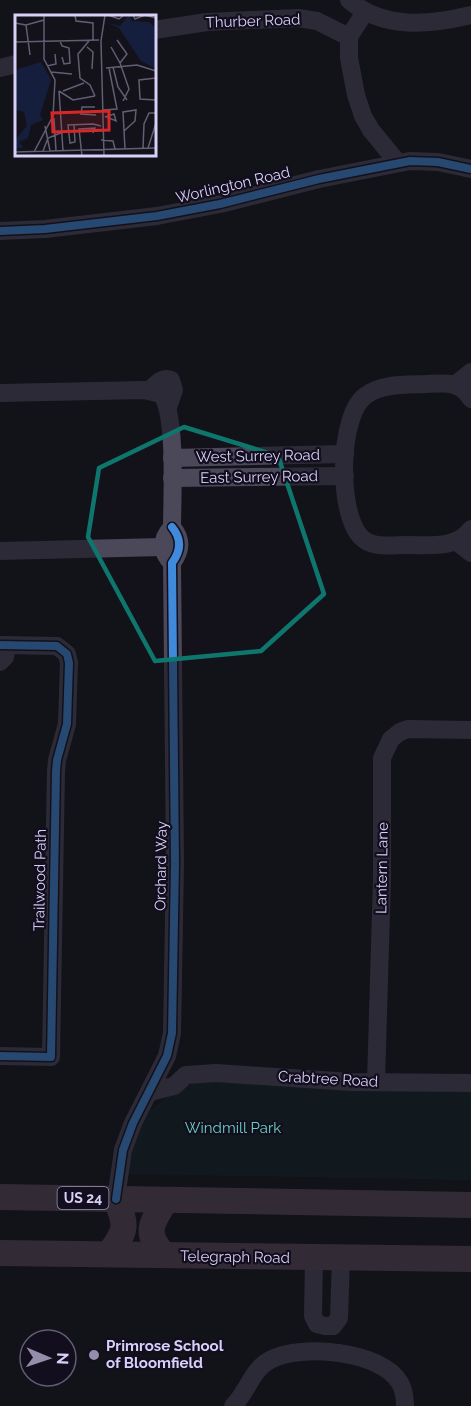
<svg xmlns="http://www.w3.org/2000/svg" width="471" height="1406" font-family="Raleway,sans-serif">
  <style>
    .green { fill: #122224 }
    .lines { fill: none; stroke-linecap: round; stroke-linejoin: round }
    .minor { stroke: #4a4859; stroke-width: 18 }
    .highway { stroke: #594959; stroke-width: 26 }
    .cycleway-casing { stroke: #120e1d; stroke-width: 11 }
    .cycleway { stroke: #408adc; stroke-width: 8 }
    .marked { fill: none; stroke: #0f766e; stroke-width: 4.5; stroke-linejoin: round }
    .poi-dot { fill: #948eab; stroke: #120e1d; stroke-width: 2 }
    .labels { text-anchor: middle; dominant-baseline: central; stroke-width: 4.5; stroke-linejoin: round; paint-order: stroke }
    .shield { fill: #120e1d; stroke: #9d96b7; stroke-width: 1.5 }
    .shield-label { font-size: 14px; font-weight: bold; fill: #d9d0f9 }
    .street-label { font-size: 15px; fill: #d9d0f9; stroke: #120e1d }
    .park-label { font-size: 15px; fill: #66cfc0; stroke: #120e1d }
    .poi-label { font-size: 15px; font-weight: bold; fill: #d9d0f9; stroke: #120e1d; text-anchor: start }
    .inset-road { fill: none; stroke: #625e73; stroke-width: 1.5 }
    .view { fill: #d62828; fill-opacity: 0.15; stroke: #d62828; stroke-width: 3 }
    .inset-edge { fill: none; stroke: #d9d0f9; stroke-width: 3 }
  </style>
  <rect width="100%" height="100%" fill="#13121a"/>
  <polygon class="green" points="206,1080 471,1088 471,1180 130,1174 128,1168 136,1134 148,1112 178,1089"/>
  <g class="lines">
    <g class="minor">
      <path d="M349 0C383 30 430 25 471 15"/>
      <polyline points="365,12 349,37 349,58 356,95 363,116 371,130 398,163"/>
      <polyline points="154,30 207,22 298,18 317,21 349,37"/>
      <polyline points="0,68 16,64"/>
      <polyline points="0,231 45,229 157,216 220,204 319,179 410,161 438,162 471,169"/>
      <polyline points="456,384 471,372"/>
      <path d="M150 390C156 384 162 376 171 380L174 390 168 407"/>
      <path d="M0 393 144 390 161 394C177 413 172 500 172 527 161 539 160 551 172 563"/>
      <path d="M471 399C461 381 445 383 427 384 407 385 381 383 365 396 338 417 338 512 360 536 371 549 392 545 408 545 429 545 457 549 471 529"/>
      <polyline points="172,458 345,454"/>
      <polyline points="172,478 345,476"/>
      <polyline points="457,542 471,553"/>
      <polyline points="0,551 162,547"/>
      <polyline points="0,645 57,646 67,654 69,663 67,724 57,760 56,771 51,1057 0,1056"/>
      <polyline points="0,662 5,657 7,645"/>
      <polyline points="376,1082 382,878 382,758 391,739 400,732 408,729 471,730"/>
      <polyline points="150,1092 174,1086 186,1075 216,1073 351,1082 471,1083"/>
      <path d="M116 1199 123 1150 133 1123 167 1056 172 1033 175 863 172 563C181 551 182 539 172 527"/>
      <polyline points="314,1258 313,1316 317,1324 325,1326 333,1326 339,1318 341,1258"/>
      <path d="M233 1406C248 1392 251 1370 270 1360 301 1343 382 1351 400 1383 404 1390 405 1398 405 1406"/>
    </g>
    <g class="highway">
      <polyline points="0,1197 471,1205"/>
      <polyline points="0,1253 471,1259"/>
      <path d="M109 1254C127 1230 127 1226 116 1199"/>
      <path d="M164 1255C143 1232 152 1223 166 1200"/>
    </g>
    <g class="cycleway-casing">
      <g id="cycleway">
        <polyline points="0,231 45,229 157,216 220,204 319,179 410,161 438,162 471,169"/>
        <polyline points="0,645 57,646 67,654 69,663 67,724 57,760 56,771 51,1057 0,1056"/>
        <path d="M116 1199 123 1150 133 1123 167 1056 172 1033 175 863 172 563C181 551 182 539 172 527"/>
      </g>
    </g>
    <use href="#cycleway" class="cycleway"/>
  </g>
  <path d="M0 0H471V1406H0ZM184 427 278 456 324 594 261 651 155 661 88 537 99 468Z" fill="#13121a" fill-opacity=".55" fill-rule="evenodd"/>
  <path class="marked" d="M184 427 278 456 324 594 261 651 155 661 88 537 99 468Z"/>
  <circle class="poi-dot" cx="94" cy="1355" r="6"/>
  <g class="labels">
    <rect class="shield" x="57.5" y="1187" width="51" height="22" rx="4.5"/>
    <g class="shield-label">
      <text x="83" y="1198">US 24</text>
    </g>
    <g class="street-label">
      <text transform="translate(253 21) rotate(-2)">Thurber Road</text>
      <text transform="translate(233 185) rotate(-13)">Worlington Road</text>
      <text transform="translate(258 456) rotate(-1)">West Surrey Road</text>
      <text transform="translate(259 477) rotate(-1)">East Surrey Road</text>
      <text transform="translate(161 866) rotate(-89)">Orchard Way</text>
      <text transform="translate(382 868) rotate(-89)">Lantern Lane</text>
      <text transform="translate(40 880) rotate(-89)">Trailwood Path</text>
      <text transform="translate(328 1079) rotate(3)">Crabtree Road</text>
      <text transform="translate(235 1257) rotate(1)">Telegraph Road</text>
    </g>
    <g class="park-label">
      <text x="233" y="1128">Windmill Park</text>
    </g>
    <g class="poi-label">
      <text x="106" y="1346">Primrose School<tspan x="106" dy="17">of Bloomfield</tspan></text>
    </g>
  </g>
  <g transform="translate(15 15)">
    <rect width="141" height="141" fill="#13121a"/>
    <path d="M114 0 117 6 134 7 141 13V54L126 46 104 13 93 8 105 11ZM26 47 36 65 25 100 28 105 16 110 13 123 4 127 8 132 0 135V125L12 111 9 97 0 95V55Z" fill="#151f3d"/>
    <path class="inset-road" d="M60 0 61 6 78 8V25M93 0 104 4 109 0M118 0 120 4 130 0 141 3M0 8 11 10 29 5M11 10 15 40M102 25 112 39 105 48 114 74 108 86M45 26 47 31 54 33 55 48 49 49 47 42M74 26 63 39 65 63 75 70 80 81M0 27 84 25M72 32 78 37 77 54M96 32 105 48M32 51 41 49 40 39M98 52 103 72 112 85M91 53 122 50 141 56M36 57 57 59M141 63 124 65 125 84 141 85M44 76 48 136M44 76 58 85 80 81M48 76 69 68M80 92H67L66 99 81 100M88 95 102 94 94 53M90 102 99 99 101 106 92 102M39 103 41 136M59 110 60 127 55 128 53 110 78 109 86 111M30 111 35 136M109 116 120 106 121 95 108 97 110 134M86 125 98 126 100 134M128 133 129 109 134 98H141M133 133 141 108M28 136 33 123 48 117M0 137 141 133M19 137 38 101 40 65 29 44V0M67 141 64 114 80 113 78 118M89 141 86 26 90 0"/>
    <path class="view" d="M94 96V115L38 117 37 98Z"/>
    <rect width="141" height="141" class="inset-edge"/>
  </g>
  <g transform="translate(48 1358) rotate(92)"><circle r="28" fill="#120e1d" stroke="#625c75" stroke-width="1.5"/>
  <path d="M0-4.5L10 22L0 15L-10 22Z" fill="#948eab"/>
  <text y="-9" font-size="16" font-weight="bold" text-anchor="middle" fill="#d9d0f9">N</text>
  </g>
</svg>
